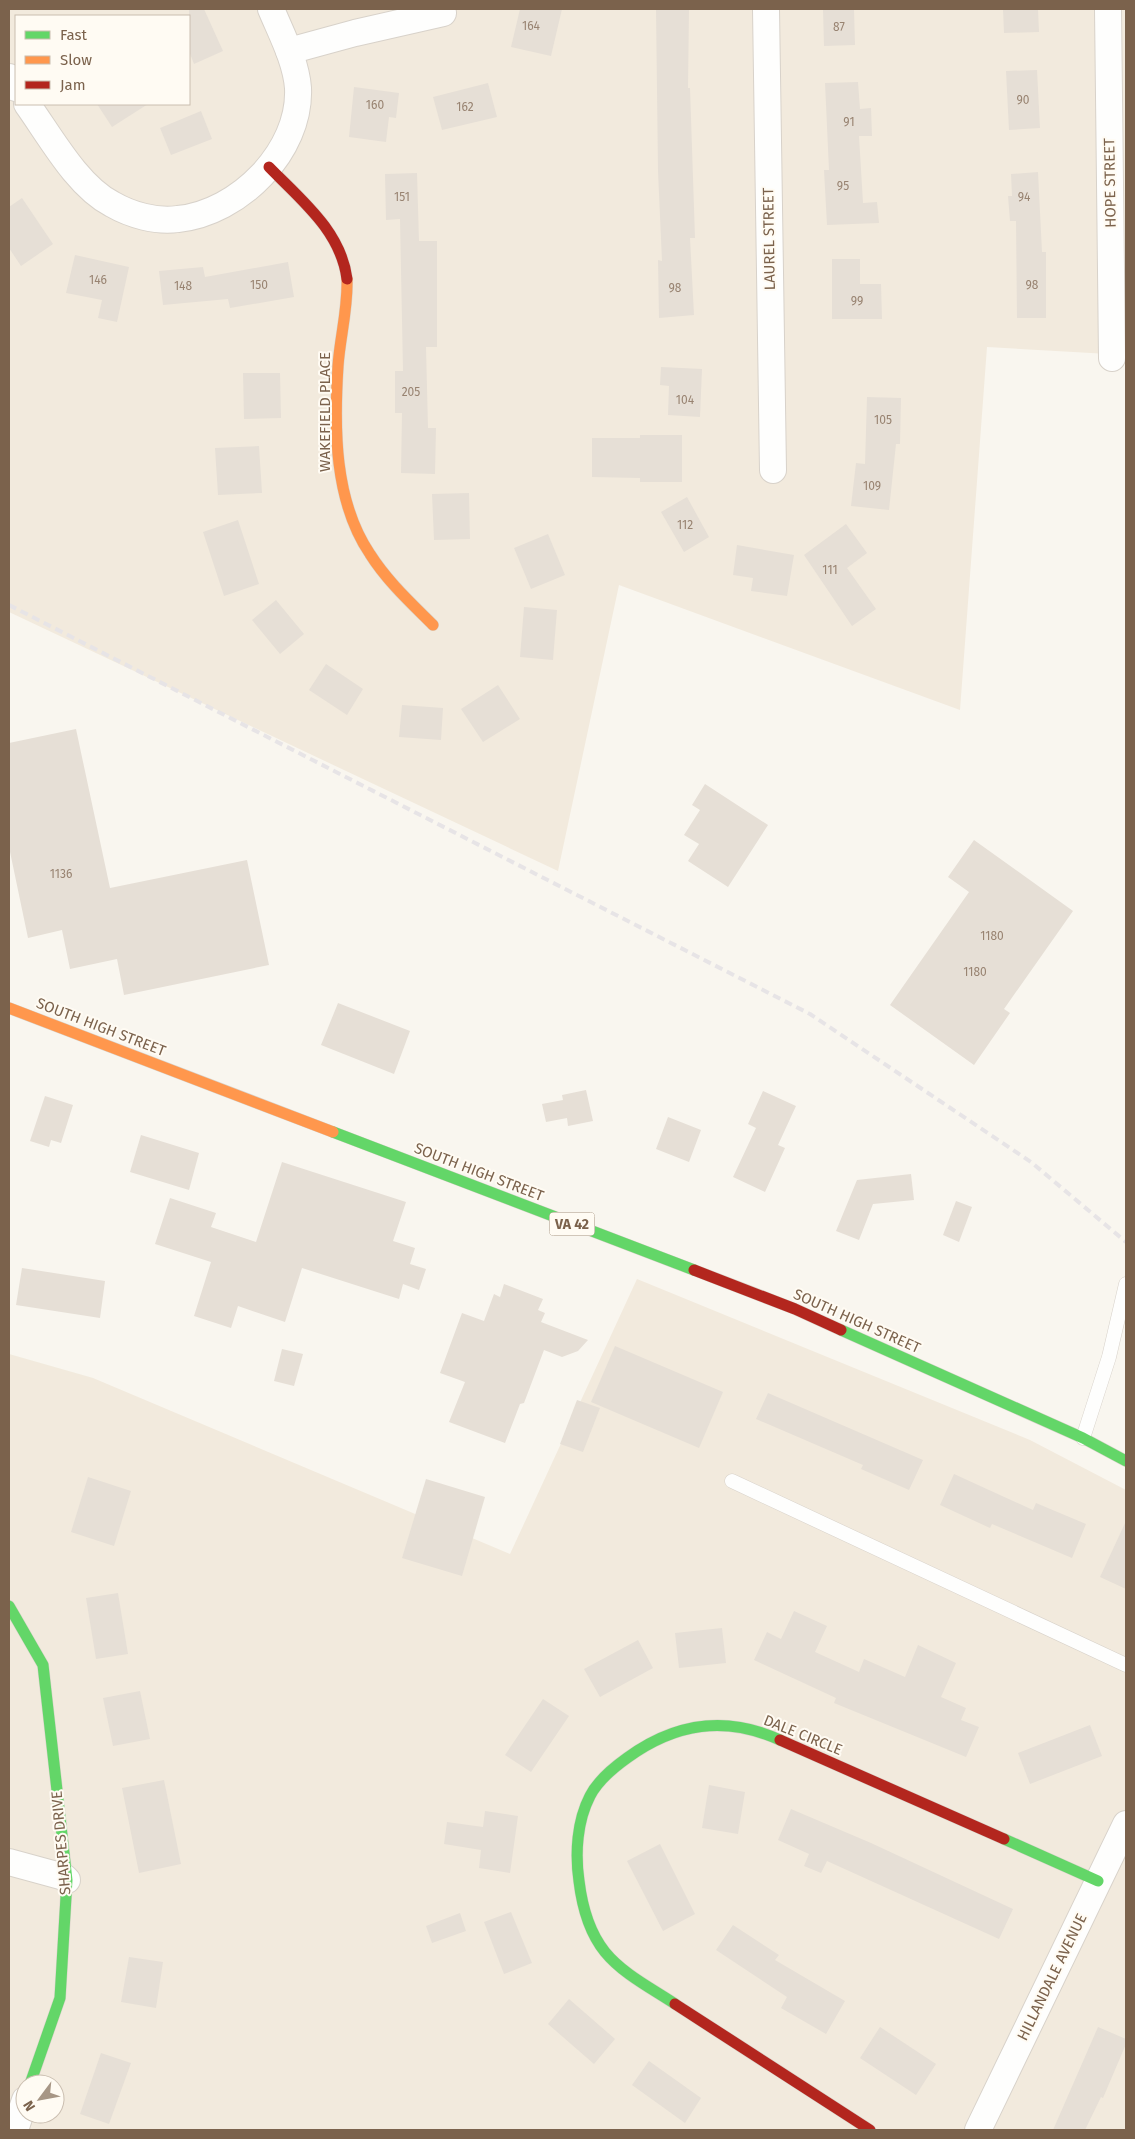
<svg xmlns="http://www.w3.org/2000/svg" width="1135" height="2139" font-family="'Fira Sans',sans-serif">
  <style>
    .residential { fill: #f2eadd; fill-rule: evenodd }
    .building { fill: #e6dfd6 }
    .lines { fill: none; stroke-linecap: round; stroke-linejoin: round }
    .lane-casing { stroke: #d8d2ca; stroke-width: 15 }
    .street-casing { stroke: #d8d2ca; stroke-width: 28 }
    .fast-casing { stroke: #d8d2ca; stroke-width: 12 }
    .slow-casing { stroke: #d8d2ca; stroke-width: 12 }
    .jam-casing { stroke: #d8d2ca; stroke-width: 12 }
    .lane { stroke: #fefefd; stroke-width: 14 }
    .street { stroke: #fefefd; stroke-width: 26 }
    .fast { stroke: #63d668; stroke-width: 11 }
    .slow { stroke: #ff974d; stroke-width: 11 }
    .jam { stroke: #b3261e; stroke-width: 11 }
    .rail { stroke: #e7e4e6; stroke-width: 4; stroke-dasharray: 8 5; stroke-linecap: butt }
    .labels { text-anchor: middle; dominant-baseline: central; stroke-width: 4; stroke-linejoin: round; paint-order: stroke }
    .number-label { font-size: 12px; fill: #988371 }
    .shield { fill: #fffbf3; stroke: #a3907e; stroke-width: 1 }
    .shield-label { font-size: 14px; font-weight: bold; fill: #7b624c }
    .street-label { font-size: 15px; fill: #7b624c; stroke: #fffbf3 }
  </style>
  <rect width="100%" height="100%" fill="#f9f6ef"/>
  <g class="residential">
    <path d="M9 9H1126V355L987 347 960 710 619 585 558 871 9 612ZM16 16H189V104H16Z"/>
    <path d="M637 1279 1030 1440 1126 1490V2130H9V1354L93 1378 510 1554ZM25 2084H55V2114H25Z"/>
  </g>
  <g class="building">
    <polygon points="189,9 204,9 223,51 194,64 189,51"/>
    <polygon points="520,9 562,9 551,56 511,47"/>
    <polygon points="656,9 689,9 688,88 690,88 695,238 690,238 694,315 659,318 658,260 662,261 658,171"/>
    <polygon points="823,9 854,9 855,45 824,46"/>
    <polygon points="1003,9 1038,9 1039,32 1004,33"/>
    <polygon points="1037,70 1040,128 1009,130 1006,71"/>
    <polygon points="858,82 860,109 871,108 872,136 859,136 863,203 877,202 879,223 827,225 824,170 829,170 825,83"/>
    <polygon points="488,83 497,117 442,130 433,97"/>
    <polygon points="354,87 399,93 396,118 389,117 386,142 349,137"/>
    <polygon points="97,104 148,104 112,127"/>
    <polygon points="201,111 212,139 171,155 160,128"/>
    <polygon points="1038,172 1042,252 1046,252 1046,318 1017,318 1016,221 1010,221 1008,196 1012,196 1011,174"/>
    <polygon points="417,173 419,241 437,241 437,347 426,347 428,428 436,428 435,474 401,473 402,413 395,413 395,371 403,371 400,219 386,220 385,174"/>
    <polygon points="22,198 53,244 21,266 9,248 9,207"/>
    <polygon points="75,255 129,267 117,322 98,318 102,300 66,293"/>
    <polygon points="832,259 860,259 860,284 881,284 882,319 832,319"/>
    <polygon points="288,262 294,297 230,308 228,299 163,305 159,271 203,267 205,277"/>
    <polygon points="661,367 702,369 700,417 668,415 669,386 660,385"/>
    <polygon points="243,373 280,373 281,418 244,419"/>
    <polygon points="867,397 901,398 900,444 896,444 889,510 851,506 856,463 865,464"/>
    <polygon points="640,435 682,435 682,482 640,482 640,478 592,477 592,438 640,438"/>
    <polygon points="259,446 262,493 218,495 215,448"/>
    <polygon points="469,493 470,539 434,540 432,494"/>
    <polygon points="687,497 709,537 684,552 661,512"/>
    <polygon points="238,520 259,584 224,596 203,532"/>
    <polygon points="846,524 867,553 847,568 876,609 852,626 804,555"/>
    <polygon points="548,534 565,575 531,589 514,548"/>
    <polygon points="737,545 794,555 787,596 751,591 753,578 733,575"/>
    <polygon points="276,600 304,634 280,654 252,620"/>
    <polygon points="524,607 557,610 553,660 520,657"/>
    <polygon points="326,664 363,689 347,715 309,690"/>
    <polygon points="498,685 520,719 483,742 461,709"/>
    <polygon points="402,705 443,708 441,740 399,737"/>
    <polygon points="76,729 110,888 247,860 269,965 124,995 117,959 70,969 62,930 28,938 9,847 9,743"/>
    <polygon points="705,784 768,825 728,887 688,861 699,844 684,835 700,810 692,805"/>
    <polygon points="974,840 1073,911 1004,1009 1010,1013 974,1065 890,1005 969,892 948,877"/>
    <polygon points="338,1003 410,1031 394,1074 321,1045"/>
    <polygon points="586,1090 593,1121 568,1126 567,1118 546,1122 542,1104 563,1100 562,1095"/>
    <polygon points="763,1091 796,1106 778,1145 785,1148 765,1192 733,1177 756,1128 748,1124"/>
    <polygon points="45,1096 73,1105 61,1143 51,1140 49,1147 30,1141"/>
    <polygon points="668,1117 701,1130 689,1162 656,1149"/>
    <polygon points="141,1135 199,1153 189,1190 130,1172"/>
    <polygon points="282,1162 406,1202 393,1241 415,1248 410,1264 426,1269 419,1290 403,1284 399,1299 302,1268 285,1322 238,1306 231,1328 194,1316 211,1262 155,1244 170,1198 216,1213 211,1227 256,1242"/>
    <polygon points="911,1174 914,1200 873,1204 859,1240 836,1231 857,1180"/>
    <polygon points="956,1201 972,1207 959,1242 943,1235"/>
    <polygon points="22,1268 105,1281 100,1318 16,1305"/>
    <polygon points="504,1284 543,1299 538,1310 545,1313 541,1322 588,1340 578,1351 562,1357 544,1350 524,1403 520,1404 505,1443 449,1422 465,1382 440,1373 462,1313 484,1321 494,1294 500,1297"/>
    <polygon points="615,1346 723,1392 699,1448 591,1402"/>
    <polygon points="282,1349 303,1354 294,1386 274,1381"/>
    <polygon points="768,1393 923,1460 909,1490 861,1469 863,1465 756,1419"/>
    <polygon points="577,1400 600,1408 583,1452 560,1444"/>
    <polygon points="954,1474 1033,1510 1036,1503 1086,1524 1072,1558 992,1524 990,1528 940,1505"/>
    <polygon points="88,1477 131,1491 114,1546 71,1532"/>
    <polygon points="426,1479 485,1497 462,1576 402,1558"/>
    <polygon points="1126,1521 1126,1589 1100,1577"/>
    <polygon points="118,1593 128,1654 96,1659 86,1598"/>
    <polygon points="794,1611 827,1626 815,1652 859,1672 864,1659 905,1677 918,1645 956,1663 941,1697 966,1708 961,1720 979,1727 966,1757 834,1703 836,1698 754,1660 767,1632 781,1639"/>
    <polygon points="722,1628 726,1663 679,1668 675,1633"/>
    <polygon points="638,1640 653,1668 600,1697 584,1669"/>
    <polygon points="140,1691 150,1739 113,1746 103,1698"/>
    <polygon points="543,1699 569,1716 531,1772 505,1755"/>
    <polygon points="1090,1725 1102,1756 1030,1784 1018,1753"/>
    <polygon points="164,1780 181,1864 139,1873 122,1788"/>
    <polygon points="709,1785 745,1792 738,1834 702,1828"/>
    <polygon points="791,1809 871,1843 1013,1909 999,1939 827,1861 821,1873 804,1866 809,1854 778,1840"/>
    <polygon points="485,1811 518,1816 510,1873 479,1868 481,1850 444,1844 447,1822 483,1827"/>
    <polygon points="660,1844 695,1914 663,1931 627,1861"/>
    <polygon points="511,1912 532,1963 504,1974 484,1922"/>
    <polygon points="460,1913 466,1931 432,1943 426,1926"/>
    <polygon points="733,1925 779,1955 775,1960 845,2001 826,2034 781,2008 787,1997 716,1950"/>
    <polygon points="129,1957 163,1962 156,2008 121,2002"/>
    <polygon points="569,1999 615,2039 594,2064 548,2024"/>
    <polygon points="880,2027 936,2064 916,2095 860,2058"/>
    <polygon points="1098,2027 1126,2039 1126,2044 1103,2098 1101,2097 1085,2130 1053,2130"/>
    <polygon points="101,2053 131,2063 109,2124 80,2114"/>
    <polygon points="649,2061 701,2098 685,2123 632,2085"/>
  </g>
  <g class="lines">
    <g class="lane-casing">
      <g id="lane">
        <polyline points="1083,1438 1109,1357 1126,1284"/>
        <polyline points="732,1481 1126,1665"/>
      </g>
    </g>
    <g class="street-casing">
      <g id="street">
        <polyline points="766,9 773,470"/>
        <polyline points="1108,9 1112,358"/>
        <polyline points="289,51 355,33 443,13"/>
        <polyline points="9,77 16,88"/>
        <path d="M27 104C50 136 77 186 112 204 131 215 156 222 178 219 239 213 301 151 298 88 296 61 281 33 271 9"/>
        <polyline points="9,1862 64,1877 67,1880"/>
        <polyline points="15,2130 25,2100"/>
        <polyline points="978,2130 1126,1824"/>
      </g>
    </g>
    <g class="fast-casing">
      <g id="fast">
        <polyline points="333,1132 694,1270"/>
        <polyline points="841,1330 1083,1438 1126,1461"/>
        <polyline points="9,1606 43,1665 67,1880 60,1998 30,2084"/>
        <polyline points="1004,1839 1098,1881"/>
        <path d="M675 2004C651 1988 623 1974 605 1952 589 1932 582 1906 579 1881 575 1853 577 1821 590 1796 598 1780 613 1768 627 1758 675 1723 725 1715 780 1740"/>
      </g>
    </g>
    <g class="slow-casing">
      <g id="slow">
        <path d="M347 279C348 309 340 337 338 366 334 428 334 501 370 554 387 581 411 603 433 625"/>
        <polyline points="9,1008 333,1132"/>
      </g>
    </g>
    <g class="jam-casing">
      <g id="jam">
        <path d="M269 167C301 200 341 231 347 279"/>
        <polyline points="694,1270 795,1309 841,1330"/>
        <polyline points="780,1740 1004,1839"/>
        <polyline points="675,2004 870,2130"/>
      </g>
    </g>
    <use href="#lane" class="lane"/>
    <use href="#street" class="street"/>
    <use href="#fast" class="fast"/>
    <use href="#slow" class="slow"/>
    <use href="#jam" class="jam"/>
    <polyline class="rail" points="9,605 810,1014 1031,1162 1126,1242"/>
  </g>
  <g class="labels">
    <g class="number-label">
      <text x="531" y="26">164</text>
      <text x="839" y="27">87</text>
      <text x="1023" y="100">90</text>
      <text x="375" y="105">160</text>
      <text x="465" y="107">162</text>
      <text x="849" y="122">91</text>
      <text x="843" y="186">95</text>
      <text x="402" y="197">151</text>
      <text x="1024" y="197">94</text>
      <text x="98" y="280">146</text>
      <text x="259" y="285">150</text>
      <text x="1032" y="285">98</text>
      <text x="183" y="286">148</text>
      <text x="675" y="288">98</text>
      <text x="857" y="301">99</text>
      <text x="411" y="392">205</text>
      <text x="685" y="400">104</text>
      <text x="883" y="420">105</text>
      <text x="872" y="486">109</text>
      <text x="685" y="525">112</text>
      <text x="830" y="570">111</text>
      <text x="61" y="874">1136</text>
      <text x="992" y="936">1180</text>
      <text x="975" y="972">1180</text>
    </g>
    <rect class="shield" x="549.5" y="1212.5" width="45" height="23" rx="4"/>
    <g class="shield-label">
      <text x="572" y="1224">VA 42</text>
    </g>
    <g class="street-label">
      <text transform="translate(1110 183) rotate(-91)">HOPE STREET</text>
      <text transform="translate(769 239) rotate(-91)">LAUREL STREET</text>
      <text transform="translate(325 412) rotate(-90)">WAKEFIELD PLACE</text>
      <text transform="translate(101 1027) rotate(21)">SOUTH HIGH STREET</text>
      <text transform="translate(479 1172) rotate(21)">SOUTH HIGH STREET</text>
      <text transform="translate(857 1321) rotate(24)">SOUTH HIGH STREET</text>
      <text transform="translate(803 1735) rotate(22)">DALE CIRCLE</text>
      <text transform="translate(61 1843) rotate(-95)">SHARPES DRIVE</text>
      <text transform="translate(1052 1977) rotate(-64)">HILLANDALE AVENUE</text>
    </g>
  </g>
  <rect width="1135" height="2139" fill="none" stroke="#7b624c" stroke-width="20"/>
  <rect x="15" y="15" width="175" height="90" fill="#fffbf3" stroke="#cabeb0"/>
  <rect x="25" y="31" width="25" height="8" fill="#63d668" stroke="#cabeb0"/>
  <text x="60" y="40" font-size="15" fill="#7b624c">Fast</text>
  <rect x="25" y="56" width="25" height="8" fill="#ff974d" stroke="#cabeb0"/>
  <text x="60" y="65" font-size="15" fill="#7b624c">Slow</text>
  <rect x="25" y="81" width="25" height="8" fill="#b3261e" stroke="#cabeb0"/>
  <text x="60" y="90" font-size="15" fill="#7b624c">Jam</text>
  <g transform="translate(40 2099) rotate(238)"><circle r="24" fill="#fffbf3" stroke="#cabeb0"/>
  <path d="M0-4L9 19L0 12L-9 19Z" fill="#a79685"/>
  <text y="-8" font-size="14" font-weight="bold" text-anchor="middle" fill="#7b624c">N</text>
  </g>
</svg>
